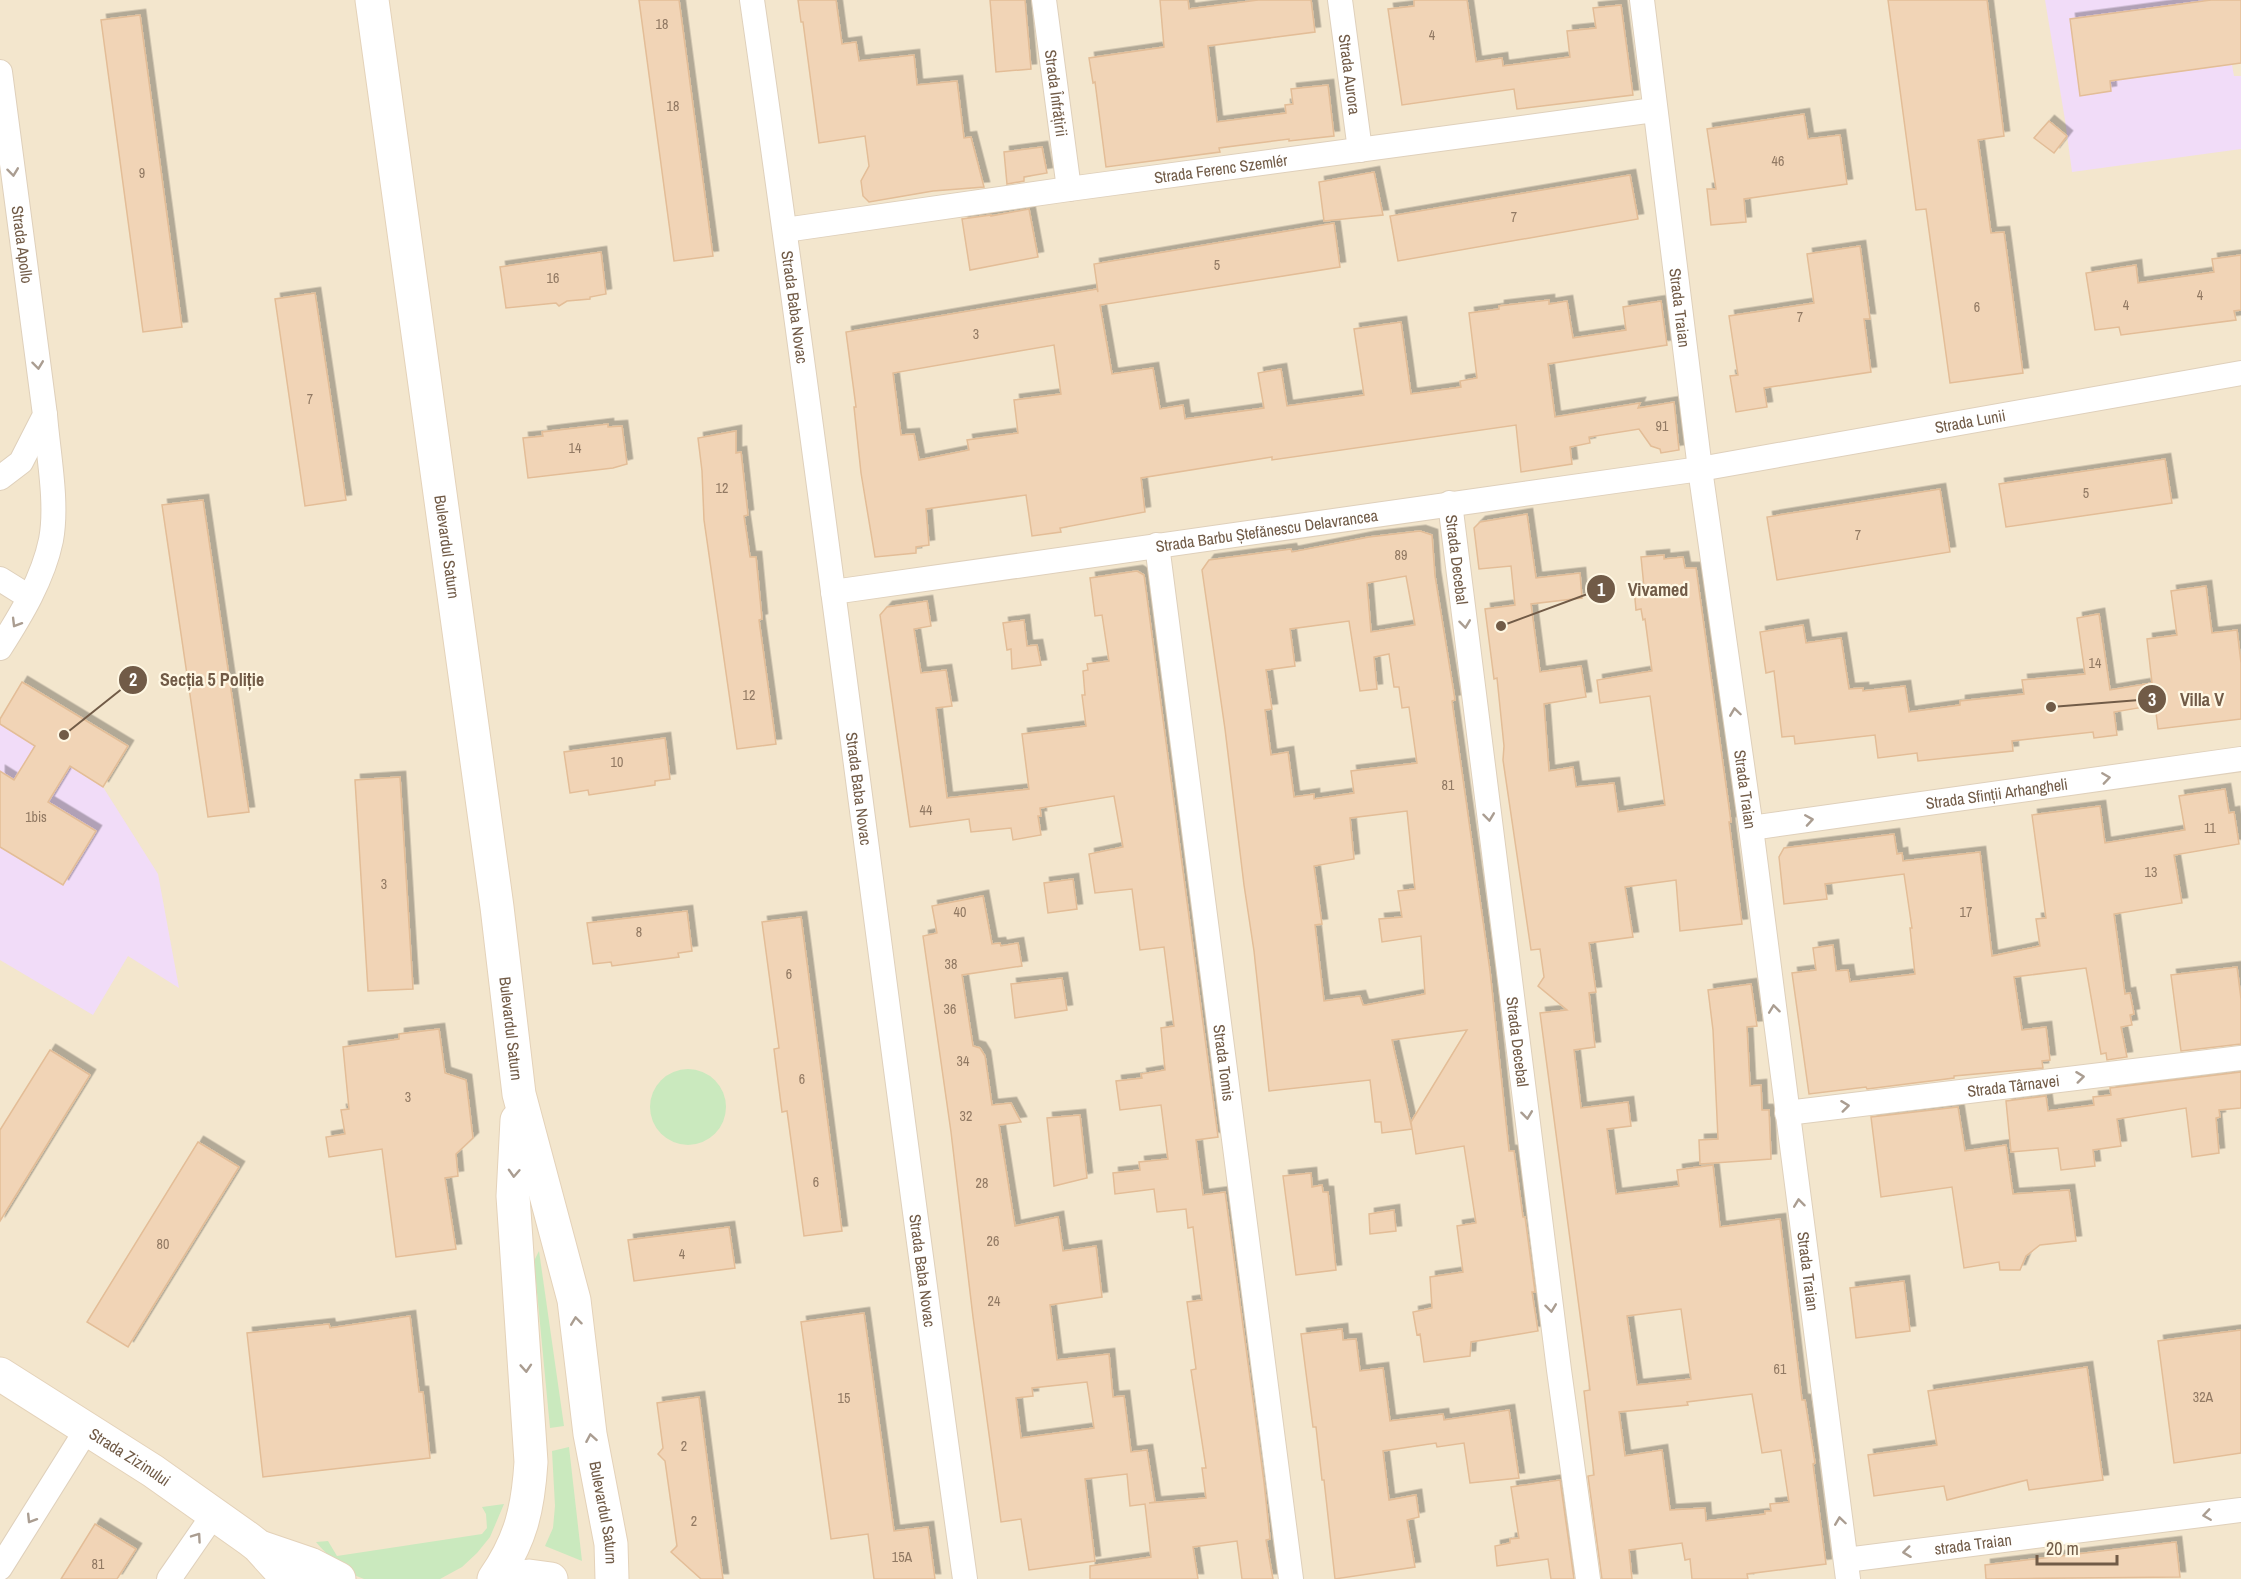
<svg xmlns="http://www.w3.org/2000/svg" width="2241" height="1579" font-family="'Archivo Narrow',sans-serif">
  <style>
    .residential { fill: #f3e6cd }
    .education { fill: #f1dcf8 }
    .green { fill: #cae9be }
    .building { fill: #f1d4b6; stroke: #e3bd97; stroke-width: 1.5; fill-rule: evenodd; filter: url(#shadow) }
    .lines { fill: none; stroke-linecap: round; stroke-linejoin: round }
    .street-casing { stroke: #dfd0bb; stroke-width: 26 }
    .secondary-casing { stroke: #e4d2b9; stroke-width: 35 }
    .street { stroke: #fff; stroke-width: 24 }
    .secondary { stroke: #fff; stroke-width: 33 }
    .oneway { stroke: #aa9d91 }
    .labels { text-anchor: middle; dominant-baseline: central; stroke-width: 4.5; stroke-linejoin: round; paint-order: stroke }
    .number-label { font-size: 14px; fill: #917963 }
    .street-label { font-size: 16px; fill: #715b47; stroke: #fff8e4 }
    .leader { fill: none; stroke: #715b47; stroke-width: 2 }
    .callout-dot { fill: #715b47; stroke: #fff8e4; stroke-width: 2 }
    .mark-label { font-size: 18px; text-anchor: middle; font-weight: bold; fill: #fff }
    .callout-label { font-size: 18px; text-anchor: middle; font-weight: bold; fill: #715b47; stroke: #fff8e4; stroke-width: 4.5; stroke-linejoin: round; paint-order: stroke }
  </style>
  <defs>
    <filter id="shadow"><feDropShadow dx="5.5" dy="-5.5" stdDeviation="0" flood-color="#0004"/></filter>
  </defs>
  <rect width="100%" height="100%" fill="#fcf4de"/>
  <rect class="residential" x="0" y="0" width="2241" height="1579"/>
  <g class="education">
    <polygon points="2045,0 2211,0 2070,19 2080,95 2111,91 2110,81 2232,65 2234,76 2241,76 2241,149 2072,172 2065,120"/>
    <polygon points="0,724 103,787 158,874 179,988 128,956 93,1015 0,960"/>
  </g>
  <g class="green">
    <circle cx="688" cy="1107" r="38"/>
    <polygon points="539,1251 564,1426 550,1428 534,1261"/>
    <polygon points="569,1447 582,1561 545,1546 553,1528 555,1506 552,1451"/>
    <path d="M504 1504 490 1537 477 1553 462 1567 440 1579H364C345 1573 329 1557 316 1542L328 1541 337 1556 482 1534 487 1528 486 1514 482 1507Z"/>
  </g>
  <g class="building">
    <polygon points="639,0 679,0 713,256 674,261"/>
    <polygon points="798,0 836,0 842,44 856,42 859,61 914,55 917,85 957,81 964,138 971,137 984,187 933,191 869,202 863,196 861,181 869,166 865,136 819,143 803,22 801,22"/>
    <polygon points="990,0 1025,0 1031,69 996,72"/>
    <polygon points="1160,0 1188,0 1189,9 1258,0 1311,0 1315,32 1208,46 1217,122 1286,113 1285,105 1293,104 1291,89 1328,85 1334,136 1289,141 1289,139 1219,148 1220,152 1106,167 1095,82 1093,83 1089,58 1164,47"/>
    <polygon points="1414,0 1467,0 1476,62 1502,58 1503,66 1570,57 1567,31 1596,28 1593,8 1621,5 1633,95 1517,109 1514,89 1402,105 1388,9 1414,6"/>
    <polygon points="1888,0 1987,0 2004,136 1978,140 1991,233 2004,232 2023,373 1950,383 1926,209 1916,210"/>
    <polygon points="2211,0 2241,0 2241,63 2110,81 2111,91 2080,96 2070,19"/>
    <polygon points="140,15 182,327 143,332 101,20"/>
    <polygon points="1804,114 1808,139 1840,135 1847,184 1744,199 1746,222 1711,225 1707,189 1716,189 1707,129"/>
    <polygon points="2049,121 2067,136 2054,153 2034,138"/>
    <polygon points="1042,147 1047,173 1024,177 1024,181 1007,184 1004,152"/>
    <polygon points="1374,172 1383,215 1324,221 1319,182"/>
    <polygon points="1630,175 1638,219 1398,261 1390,216"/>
    <polygon points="1029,209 1038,257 970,270 962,219 991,215 991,216"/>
    <path d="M1334 223 1340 267 1100 305 1112 374 1153 368 1160 409 1183 405 1185 419 1264 408 1258 373 1281 369 1287 406 1364 395 1354 329 1401 322 1411 394 1461 387 1460 381 1477 378 1469 313 1499 309V306L1549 300V304L1567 301 1573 338 1626 330 1623 307 1661 301 1667 345 1548 364 1555 417 1640 403 1638 408 1674 402 1679 450 1661 453 1660 449 1651 446 1639 429 1589 437 1590 443 1570 447 1572 464 1521 472 1516 425 1272 460V457L1141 478 1145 512 1060 528 1061 532 1032 536 1026 495 926 509 929 545 916 547V553L875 557 861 473 854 407H856L846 332 1097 289 1098 292 1094 264ZM1054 345 1061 394 1014 400 1018 433 967 440 969 450 919 460 914 434 901 435 893 373Z"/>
    <polygon points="1860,246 1870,319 1864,319 1871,372 1764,388 1767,407 1736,412 1730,376 1738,375 1729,316 1814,303 1807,254"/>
    <polygon points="601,252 606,294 590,297 590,299 567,301 559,306 556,303 506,308 500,267"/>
    <polygon points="2241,255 2241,310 2234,311 2236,320 2121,335 2119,327 2095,330 2086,273 2136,265 2138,283 2214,272 2212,259"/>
    <polygon points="315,293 346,500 305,506 275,299"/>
    <polygon points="608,424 608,427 622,426 627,464 613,468 528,478 523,438 543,436 542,432"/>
    <polygon points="736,431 736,453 741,452 748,515 744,516 750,557 756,557 762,619 759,620 776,744 737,749 704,520 702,471 698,438"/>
    <polygon points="2165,459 2172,503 2006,527 1999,484"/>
    <polygon points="1940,489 1950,552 1777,580 1767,517"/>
    <polygon points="203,500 249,812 208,817 162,505"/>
    <path d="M1527 514 1536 578 1580 573 1582 598 1531 604 1540 672 1581 666 1586 697 1544 704 1549 771 1573 767 1576 787 1614 783 1618 812 1665 805 1650 696 1600 703 1597 680 1652 671 1645 619 1643 620 1641 609 1636 610 1634 588 1644 587 1641 557 1664 555V559L1683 557 1685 568H1696L1731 822H1729L1742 924 1680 931 1676 880 1625 887 1633 937 1589 943 1596 992 1589 993 1595 1047 1574 1050 1581 1108 1628 1102 1631 1126 1607 1129 1616 1194 1679 1186 1677 1170 1713 1165 1720 1227 1780 1219 1802 1400H1805L1815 1463 1813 1464 1826 1564 1747 1574 1748 1579H1692L1690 1559 1685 1560 1682 1543 1629 1550 1632 1579H1602L1588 1476 1594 1475 1584 1391 1590 1390 1540 1013 1567 1010 1538 986 1544 977 1540 949 1531 950 1503 760 1504 746 1497 678 1494 679 1485 609 1515 605 1511 566 1479 569 1474 528 1480 522ZM1681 1309 1691 1379 1637 1385 1627 1316ZM1752 1394 1762 1453 1781 1450 1789 1502 1770 1504 1771 1511H1765V1514L1706 1521 1705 1508 1670 1510 1662 1450 1625 1456 1619 1412 1688 1405 1687 1402Z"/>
    <path d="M1420 531 1432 535 1435 576 1455 700 1452 701 1490 971 1509 1151H1514L1523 1217H1525L1535 1292H1532L1538 1331 1471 1342 1470 1356 1424 1362 1420 1334 1417 1335 1413 1312 1432 1308 1430 1277 1463 1272 1457 1226 1476 1223 1464 1146 1416 1154 1411 1122 1467 1030 1392 1040 1412 1129 1382 1133 1381 1122H1375L1370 1080 1269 1091 1254 951 1244 885 1225 729 1202 570 1209 560 1291 549 1292 552 1369 537ZM1406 576 1415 625 1371 632 1367 583ZM1349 621 1360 691 1377 689 1374 657 1389 654 1394 687H1399L1402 708 1409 707 1417 763 1351 771 1354 793 1314 799V794L1294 797 1288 752 1271 755 1265 710 1272 709 1266 670 1295 666 1290 629ZM1407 811 1415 889 1398 891 1402 917 1379 919 1382 942 1421 936 1425 994 1366 1005H1363L1360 996 1324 1001 1315 925 1322 924 1314 866 1354 859 1350 818Z"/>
    <path d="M1137 571 1144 575 1218 1137 1196 1140 1203 1195 1225 1192 1264 1482 1270 1539 1266 1540 1273 1579H1242L1237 1541 1193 1547 1198 1579H1090V1566L1151 1557 1145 1504 1130 1506 1127 1474 1085 1479 1095 1561 1029 1570 1021 1519 1001 1522 973 1317 951 1132 923 936 937 933 932 906 983 896 992 944 1000 943 1001 946 1018 943 1022 966 962 975 973 1046 980 1048 985 1056 992 1105 1011 1103 1021 1122 999 1125 1015 1226 1058 1217 1063 1251 1096 1246 1102 1297 1050 1305 1057 1360 1109 1354 1113 1397 1124 1396 1131 1452 1147 1450 1155 1502 1149 1503 1206 1498 1202 1468H1206L1191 1370 1196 1369 1187 1302 1202 1300 1193 1227 1188 1228 1186 1209 1157 1212 1154 1189 1115 1194 1113 1173 1140 1170 1139 1162 1168 1159 1161 1105 1120 1110 1116 1081 1142 1078 1141 1074 1165 1070 1161 1028 1174 1026 1164 947 1140 950 1132 889 1095 893 1089 854 1123 847 1114 796 1040 808 1041 816H1038L1041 835 1013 840 1011 828 971 832 969 819 910 827 880 615 887 607 927 601 931 626 914 629 921 673 946 670 952 706 936 708 947 798 1029 789 1022 734 1086 726 1082 695H1085L1083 671 1088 670 1087 664 1109 661 1102 615 1095 616 1090 578ZM1087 1382 1094 1428 1021 1438 1016 1398 1033 1396 1032 1388Z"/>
    <polygon points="2206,586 2212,633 2237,630 2241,663 2241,719 2158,729 2155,705 2114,712 2117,735 2094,738 2093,732 2012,741 2013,751 1918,761 1917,753 1878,758 1875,735 1795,744 1794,736 1782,737 1774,671 1766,673 1760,632 1803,625 1806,643 1841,638 1849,689 1863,688 1863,691 1905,686 1909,712 1960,705 1960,701 2024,694 2022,680 2085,674 2077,618 2099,614 2110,690 2152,683 2147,639 2177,635 2171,591"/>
    <polygon points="1024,620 1027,646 1037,645 1041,665 1012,669 1011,649 1007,650 1003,623"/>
    <polygon points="22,682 128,746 103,787 70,766 48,802 96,831 63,885 0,847 0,771 14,780 35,746 0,724 0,719"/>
    <polygon points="665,738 670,779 655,781 655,785 589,795 588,790 570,793 564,752"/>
    <polygon points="400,777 413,989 368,991 355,780"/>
    <polygon points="2225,789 2229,813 2234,812 2239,844 2174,855 2182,903 2114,914 2125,994 2130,993 2134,1014 2130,1015 2132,1025 2121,1027 2127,1057 2107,1060 2106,1053 2101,1054 2086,968 2014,977 2022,1030 2046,1027 2050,1060 2042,1061 2043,1068 1954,1076 1954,1078 1867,1089 1866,1087 1809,1094 1792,973 1816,970 1813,948 1833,945 1836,971 1848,970 1850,982 1915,974 1910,928 1912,928 1904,874 1825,884 1827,899 1784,904 1779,857 1784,848 1894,834 1897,854 1902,853 1903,861 1980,852 1992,956 2040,946 2036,919 2046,918 2032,815 2100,806 2105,843 2185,830 2179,796"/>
    <polygon points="1073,879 1077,909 1048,913 1044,883"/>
    <polygon points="687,911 692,951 678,953 679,957 612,966 611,962 593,964 587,923"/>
    <polygon points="801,917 842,1231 804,1236 787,1111 782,1112 774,1049 779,1048 762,922"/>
    <polygon points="2237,967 2241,999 2241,1044 2181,1051 2171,975"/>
    <polygon points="1062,978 1067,1010 1015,1018 1011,984"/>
    <polygon points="1751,984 1757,1026 1747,1027 1750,1086 1761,1085 1762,1110 1769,1110 1771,1159 1700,1164 1699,1140 1718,1139 1713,1030 1708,990"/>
    <polygon points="439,1029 445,1073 466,1080 473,1138 456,1154 458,1176 445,1178 456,1249 396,1257 382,1149 329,1157 326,1137 345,1134 341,1110 349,1109 343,1047 399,1039 399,1034"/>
    <polygon points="50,1050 90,1075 0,1221 0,1130"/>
    <polygon points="2241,1072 2241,1108 2219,1110 2220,1117 2216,1118 2219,1153 2192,1157 2186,1108 2117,1119 2121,1146 2093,1150 2095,1166 2061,1170 2058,1148 2011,1152 2006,1101 2046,1096 2048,1111 2094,1105 2093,1097 2111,1095 2110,1088"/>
    <polygon points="1958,1107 1965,1151 2006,1145 2013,1194 2069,1190 2076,1241 2040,1245 2026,1256 2020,1270 2000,1270 1999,1262 1964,1268 1952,1187 1881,1197 1871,1117"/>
    <polygon points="1080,1115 1087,1178 1054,1186 1047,1118"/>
    <polygon points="198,1142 239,1167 128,1347 87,1322"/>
    <polygon points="1311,1173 1312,1187 1322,1185 1323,1192 1328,1192 1336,1270 1296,1275 1283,1176"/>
    <polygon points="1394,1210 1396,1231 1370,1234 1369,1214"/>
    <polygon points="729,1227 735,1268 634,1281 628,1240"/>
    <polygon points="1904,1281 1910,1331 1856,1338 1850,1288"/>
    <polygon points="864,1313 894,1531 928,1527 935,1579 874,1579 868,1534 831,1539 801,1322"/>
    <polygon points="410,1316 419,1392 423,1392 430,1458 263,1477 247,1333 329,1324 330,1328"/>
    <polygon points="1342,1329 1343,1340 1356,1339 1360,1371 1383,1368 1390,1421 1443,1414 1444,1420 1509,1410 1519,1478 1470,1483 1464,1443 1437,1447 1436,1443 1383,1451 1389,1500 1416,1495 1419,1517 1407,1520 1415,1567 1335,1579 1324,1480 1322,1480 1316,1427 1313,1427 1301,1334"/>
    <polygon points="2241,1330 2241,1453 2174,1463 2158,1341"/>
    <polygon points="2087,1367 2103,1480 2029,1490 2027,1480 1947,1500 1944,1486 1874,1496 1868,1455 1937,1445 1928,1391"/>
    <polygon points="699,1397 711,1490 723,1579 701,1579 671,1552 677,1546 665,1461 658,1454 663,1448 657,1403"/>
    <polygon points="1560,1480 1574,1579 1551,1579 1548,1559 1497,1566 1495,1546 1510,1543 1510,1539 1519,1538 1511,1487"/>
    <polygon points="95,1524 136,1549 117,1579 61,1579"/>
    <polygon points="2176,1542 2180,1577 1986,1579 1985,1565"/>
  </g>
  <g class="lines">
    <g class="street-casing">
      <g id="street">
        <path id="s1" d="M752 0C828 526 891 1053 965 1579"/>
        <path id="s2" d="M1044 0 1069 189"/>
        <path id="s3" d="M1340 0 1360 150"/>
        <path id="s4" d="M1642 0 1700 469 1751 828 1848 1579"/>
        <path id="s5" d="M0 72 45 415 21 462 0 478"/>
        <path id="s6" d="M785 230 1069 189 1654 110"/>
        <path id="s7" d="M1450 503 1559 1370 1588 1579"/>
        <path id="s8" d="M1157 545 1291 1579"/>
        <polyline points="0,579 29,597"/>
        <path id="s9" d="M833 592 1700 469 2241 373"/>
        <path d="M0 648C21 615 43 579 51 540 58 503 48 453 45 415"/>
        <path id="s10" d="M1751 828 2241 759"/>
        <path id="s11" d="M1787 1113 2241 1058"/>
        <path id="s12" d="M1846 1560 2241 1510"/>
        <polyline points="0,1568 87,1429"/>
        <polyline points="169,1579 214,1514"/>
      </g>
    </g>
    <g class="secondary-casing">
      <g id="secondary">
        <path id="s13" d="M372 0 497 907 519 1094 574 1300 590 1434 611 1544 612 1579"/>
        <path id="s14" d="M0 1374 153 1471 249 1539 258 1546 288 1579"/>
        <polyline points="263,1548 310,1564 339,1579"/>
        <path d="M494 1579C521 1540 528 1509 531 1462L513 1196 517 1120"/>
        <polyline points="506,1579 529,1576 551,1579"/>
      </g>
    </g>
    <use href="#street" class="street"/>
    <use href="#secondary" class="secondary"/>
  </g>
  <defs><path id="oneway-chevron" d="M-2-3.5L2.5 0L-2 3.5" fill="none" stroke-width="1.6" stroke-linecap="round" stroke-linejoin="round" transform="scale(1.5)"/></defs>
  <g class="oneway">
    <use href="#oneway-chevron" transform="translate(13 172) rotate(83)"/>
    <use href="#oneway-chevron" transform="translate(38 365) rotate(83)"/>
    <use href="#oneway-chevron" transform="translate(16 623) rotate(121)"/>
    <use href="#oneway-chevron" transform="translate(1465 624) rotate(83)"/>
    <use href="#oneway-chevron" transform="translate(1735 712) rotate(-98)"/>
    <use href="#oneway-chevron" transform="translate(2106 778) rotate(-8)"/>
    <use href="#oneway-chevron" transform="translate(1489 817) rotate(83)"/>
    <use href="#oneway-chevron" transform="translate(1809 820) rotate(-9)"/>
    <use href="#oneway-chevron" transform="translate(1774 1009) rotate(-97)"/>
    <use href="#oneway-chevron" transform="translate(2080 1077) rotate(-7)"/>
    <use href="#oneway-chevron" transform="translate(1845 1106) rotate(-7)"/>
    <use href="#oneway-chevron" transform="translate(1527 1115) rotate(83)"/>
    <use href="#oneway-chevron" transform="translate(514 1173) rotate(93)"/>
    <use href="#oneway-chevron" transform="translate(1799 1203) rotate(-97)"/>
    <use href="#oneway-chevron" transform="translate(1551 1308) rotate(83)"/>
    <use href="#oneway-chevron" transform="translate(576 1321) rotate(-97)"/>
    <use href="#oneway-chevron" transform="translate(526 1368) rotate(86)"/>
    <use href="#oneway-chevron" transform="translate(591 1438) rotate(-100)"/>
    <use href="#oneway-chevron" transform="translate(2207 1515) rotate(172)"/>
    <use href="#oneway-chevron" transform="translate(31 1519) rotate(122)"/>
    <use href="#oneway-chevron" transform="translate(1840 1521) rotate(-98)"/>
    <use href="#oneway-chevron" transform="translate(197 1537) rotate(-55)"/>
    <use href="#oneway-chevron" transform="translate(1907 1552) rotate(173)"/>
  </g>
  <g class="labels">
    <g class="number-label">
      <text x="662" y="24">18</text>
      <text x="1432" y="35">4</text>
      <text x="673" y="106">18</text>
      <text x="1778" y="161">46</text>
      <text x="142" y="173">9</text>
      <text x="1514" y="217">7</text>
      <text x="1217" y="265">5</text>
      <text x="553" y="278">16</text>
      <text x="2200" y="295">4</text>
      <text x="2126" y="305">4</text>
      <text x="1977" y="307">6</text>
      <text x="1800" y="317">7</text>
      <text x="976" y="334">3</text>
      <text x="310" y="399">7</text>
      <text x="1662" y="426">91</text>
      <text x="575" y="448">14</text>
      <text x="722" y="488">12</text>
      <text x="2086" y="493">5</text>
      <text x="1858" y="535">7</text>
      <text x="1401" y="555">89</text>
      <text x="2095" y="663">14</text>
      <text x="749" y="695">12</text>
      <text x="617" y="762">10</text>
      <text x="1448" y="785">81</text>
      <text x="926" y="810">44</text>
      <text x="36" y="817">1bis</text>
      <text x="2210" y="828">11</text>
      <text x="2151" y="872">13</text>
      <text x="384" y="884">3</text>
      <text x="960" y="912">40</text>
      <text x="1966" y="912">17</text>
      <text x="639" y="932">8</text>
      <text x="951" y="964">38</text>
      <text x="789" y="974">6</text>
      <text x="950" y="1009">36</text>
      <text x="963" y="1061">34</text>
      <text x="802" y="1079">6</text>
      <text x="408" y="1097">3</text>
      <text x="966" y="1116">32</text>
      <text x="816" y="1182">6</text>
      <text x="982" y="1183">28</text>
      <text x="993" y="1241">26</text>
      <text x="163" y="1244">80</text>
      <text x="682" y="1254">4</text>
      <text x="994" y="1301">24</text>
      <text x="1780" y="1369">61</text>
      <text x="2203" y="1397">32A</text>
      <text x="844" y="1398">15</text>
      <text x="684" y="1446">2</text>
      <text x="694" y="1521">2</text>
      <text x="902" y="1557">15A</text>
      <text x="98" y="1564">81</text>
    </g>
    <g class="street-label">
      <text stroke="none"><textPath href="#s3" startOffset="75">Strada Aurora</textPath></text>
      <text stroke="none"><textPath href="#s2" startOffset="94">Strada Înfrățirii</textPath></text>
      <text stroke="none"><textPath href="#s6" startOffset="440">Strada Ferenc Szemlér</textPath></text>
      <text stroke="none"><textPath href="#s5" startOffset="174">Strada Apollo</textPath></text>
      <text stroke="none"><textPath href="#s1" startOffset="310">Strada Baba Novac</textPath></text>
      <text stroke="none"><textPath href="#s4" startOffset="310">Strada Traian</textPath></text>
      <text stroke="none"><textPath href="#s9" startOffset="1150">Strada Lunii</textPath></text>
      <text stroke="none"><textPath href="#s9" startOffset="438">Strada Barbu Ștefănescu Delavrancea</textPath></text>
      <text stroke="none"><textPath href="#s13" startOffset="552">Bulevardul Saturn</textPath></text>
      <text stroke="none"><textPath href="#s7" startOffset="57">Strada Decebal</textPath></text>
      <text stroke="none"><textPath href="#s4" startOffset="796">Strada Traian</textPath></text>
      <text stroke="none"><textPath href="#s1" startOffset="796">Strada Baba Novac</textPath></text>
      <text stroke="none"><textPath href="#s10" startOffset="248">Strada Sfinții Arhangheli</textPath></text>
      <text stroke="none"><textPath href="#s13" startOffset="1038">Bulevardul Saturn</textPath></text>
      <text stroke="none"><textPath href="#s7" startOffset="543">Strada Decebal</textPath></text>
      <text stroke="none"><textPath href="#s8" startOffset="522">Strada Tomis</textPath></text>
      <text stroke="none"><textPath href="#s11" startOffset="228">Strada Târnavei</textPath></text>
      <text stroke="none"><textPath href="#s1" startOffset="1282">Strada Baba Novac</textPath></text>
      <text stroke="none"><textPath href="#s4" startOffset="1282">Strada Traian</textPath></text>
      <text stroke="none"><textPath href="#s14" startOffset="154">Strada Zizinului</textPath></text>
      <text stroke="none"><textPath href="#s13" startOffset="1532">Bulevardul Saturn</textPath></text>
      <text stroke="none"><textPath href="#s12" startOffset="128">strada Traian</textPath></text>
    </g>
  </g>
  <path class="leader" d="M1501 626L1601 589M64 735L133 680M2051 707L2152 699"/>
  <g class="callout-dot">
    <circle cx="1501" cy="626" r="6"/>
    <circle cx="64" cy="735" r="6"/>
    <circle cx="2051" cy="707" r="6"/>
    <circle cx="1601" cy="589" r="15"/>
    <circle cx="133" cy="680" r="15"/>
    <circle cx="2152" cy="699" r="15"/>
  </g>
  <g class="mark-label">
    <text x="1601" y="596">1</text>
    <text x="133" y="686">2</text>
    <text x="2152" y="706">3</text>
  </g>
  <g class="callout-label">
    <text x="1658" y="596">Vivamed</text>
    <text x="212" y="686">Secția 5 Poliție</text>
    <text x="2202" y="706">Villa V</text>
  </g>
  <path d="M2037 1555v9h80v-9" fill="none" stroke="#715b47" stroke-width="3"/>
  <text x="2046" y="1555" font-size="18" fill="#715b47" stroke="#fff8e4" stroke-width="4.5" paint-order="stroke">20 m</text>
</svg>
